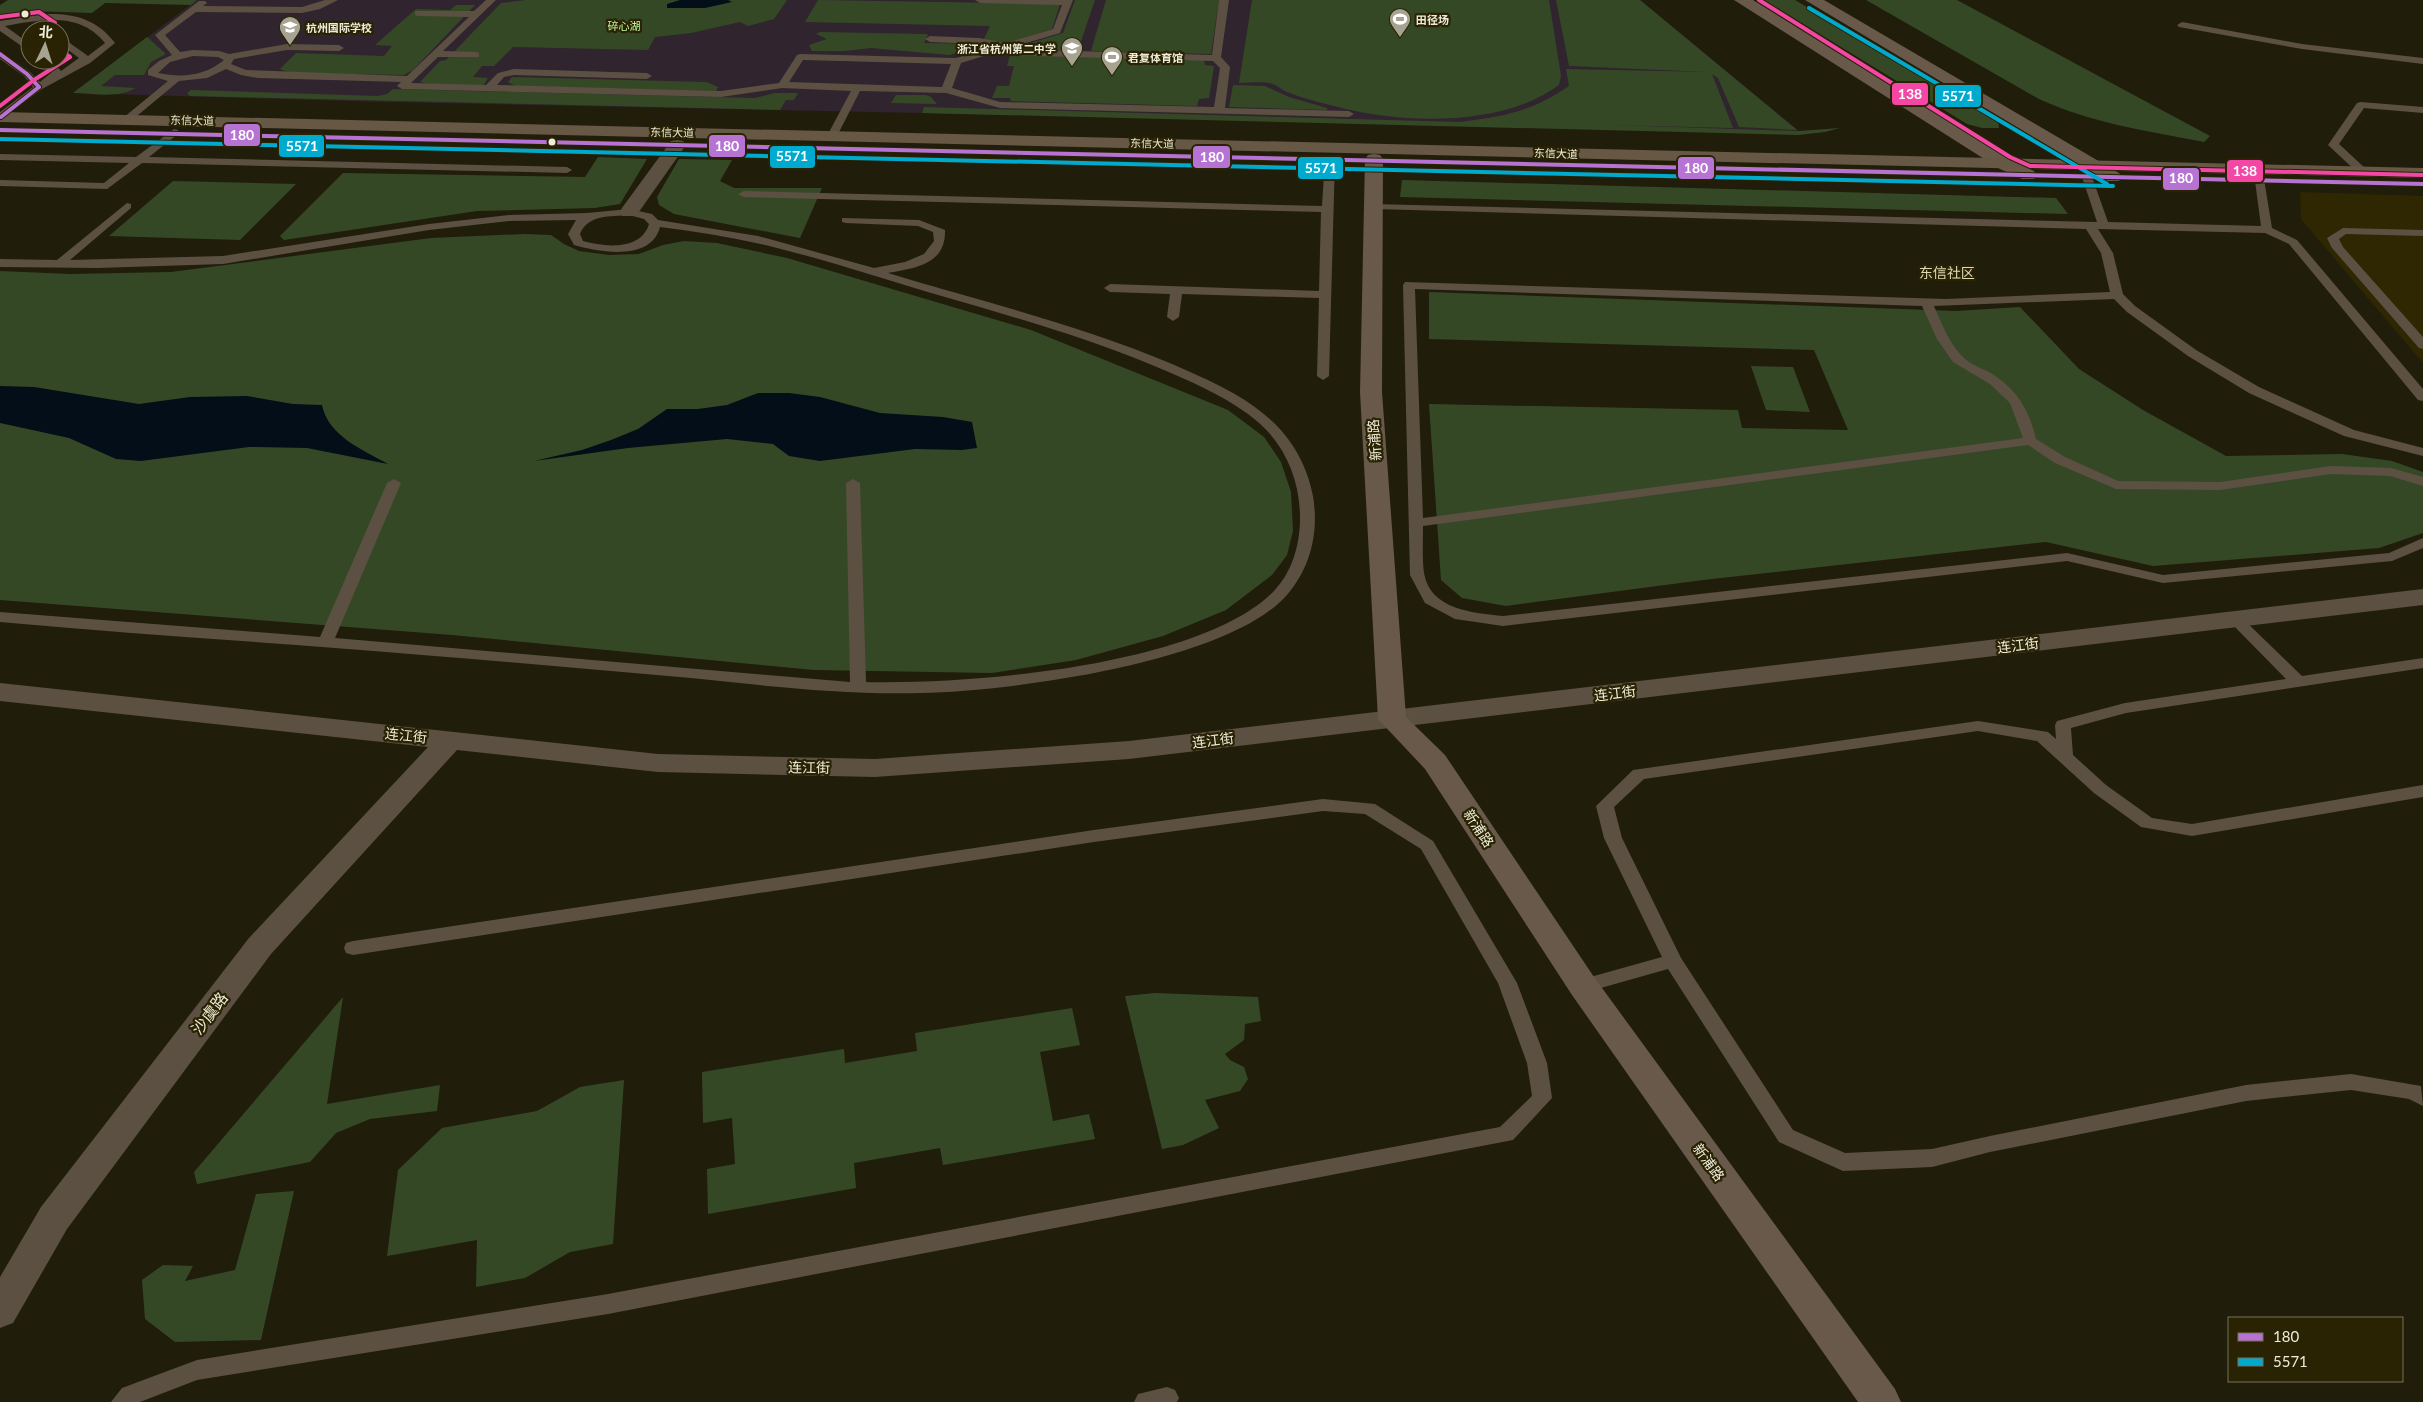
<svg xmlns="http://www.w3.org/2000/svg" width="2423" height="1402" font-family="Lato,'Noto Sans SC',sans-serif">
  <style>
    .built { fill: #2f2701 }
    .education { fill: #30242e }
    .green { fill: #354826 }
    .water { fill: #030e18 }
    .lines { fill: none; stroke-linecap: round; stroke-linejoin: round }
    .lane { fill: #5c5043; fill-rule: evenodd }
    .street { fill: #5c5043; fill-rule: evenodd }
    .secondary { fill: #68594b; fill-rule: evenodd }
    .primary { fill: #675745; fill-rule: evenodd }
    .bus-1-casing { stroke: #292303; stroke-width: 6 }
    .bus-2-casing { stroke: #292303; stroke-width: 6 }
    .bus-3-casing { stroke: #292303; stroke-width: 6 }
    .bus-1 { stroke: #b673d3; stroke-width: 4 }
    .bus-2 { stroke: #00a9ce; stroke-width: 4 }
    .bus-3 { stroke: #f346a5; stroke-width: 4 }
    .bus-dot { fill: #eeebd9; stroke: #292303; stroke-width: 2 }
    .labels { text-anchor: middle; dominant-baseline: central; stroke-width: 4.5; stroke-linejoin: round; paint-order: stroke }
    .far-poi-label { font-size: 11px; font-weight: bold; fill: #eeebd9; stroke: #292303; text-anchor: start }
    .far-park-label { font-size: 11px; fill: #bff59e; stroke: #292303 }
    .far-street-label { font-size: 11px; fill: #eeebd9; stroke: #292303 }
    .far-quarter-label { font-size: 14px; fill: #e1dab6; stroke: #292303 }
    .street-label { font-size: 14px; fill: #eeebd9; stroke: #292303 }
    .near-street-label { font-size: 16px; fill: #eeebd9; stroke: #292303 }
    .line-badge { stroke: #292303; stroke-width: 2 }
    .badge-label { font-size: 14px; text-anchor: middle; font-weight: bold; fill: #fff }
  </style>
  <rect width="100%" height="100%" fill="#211d0b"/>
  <polygon class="built" points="2300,192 2423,196 2423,363 2301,219"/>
  <polygon class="education" points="197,0 1640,0 1799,131 386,102 73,93"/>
  <g class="green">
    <polygon points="8,0 197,0 191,5 105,3 92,13 30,11 0,19 0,5"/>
    <polygon points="526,0 787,0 774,19 748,26 740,22 691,33 655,37 648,50 513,47 494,66 482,66 473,77 488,78 483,86 430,84 420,82 440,61 446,60 501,3"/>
    <polygon points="818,0 1060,4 1052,29 1005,44 984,39 990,26 805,22"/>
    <polygon points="1075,0 1095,0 1078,50 1016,50 1017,47 1063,33"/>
    <polygon points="1106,0 1219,0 1211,54 1091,51"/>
    <path d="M1252 0H1549L1561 76 1559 85C1501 128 1400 124 1334 106 1318 102 1302 98 1287 92 1282 90 1278 86 1273 84 1264 81 1249 83 1239 83Z"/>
    <path d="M1556 0H1640L1797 130 1739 127 1718 78 1712 74 1733 128 1611 125 1799 131 1840 128 1825 132 1798 135 922 113 924 107 1461 122C1506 116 1530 112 1569 86L1566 69 1708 72 1569 66Z"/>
    <polygon points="1764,0 1795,0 1998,121 1999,128 1982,128 1967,124"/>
    <path d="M1866 0H1957L2210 136 2204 142C2148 131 2091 123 2039 99Z"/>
    <polygon points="456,5 475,5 413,70 404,75 290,73 280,69 296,53 384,56 392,46 375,45 416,9 450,10"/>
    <polygon points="820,32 928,34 924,43 979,44 988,47 982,50 968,50 949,55 871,48 844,51 812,51 809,45 827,39 816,34"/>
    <path d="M147 37 166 54 151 62 144 75H115L101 86 135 88C118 99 92 93 73 93Z"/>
    <polygon points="1010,55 1204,60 1205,65 1214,66 1209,98 1199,99 1197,106 1011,101 1010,98 992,98 997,86 1009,86 1014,66 1007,66"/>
    <polygon points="512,77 707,82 718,87 716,91 515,86 508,82"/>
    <polygon points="1233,85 1265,86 1289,97 1327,108 1327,110 1229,107"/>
    <polygon points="393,89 755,98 775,93 798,93 794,100 786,100 780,110 190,96 187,93 191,90 378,96 387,94"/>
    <polygon points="896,95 926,95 931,97 937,104 891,103"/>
    <polygon points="598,157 647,159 620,204 595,208 477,211 284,240 280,236 343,173 585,177"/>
    <polygon points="679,159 732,160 720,181 734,188 822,188 800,238 674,214 659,205 657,197"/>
    <polygon points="1402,180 2056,198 2068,214 1400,197"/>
    <polygon points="173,181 296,184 240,240 109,236"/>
    <polygon points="524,234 551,235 564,244 579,251 609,255 639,254 663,245 684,241 717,243 787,258 1031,330 1228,410 1264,437 1281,462 1291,492 1293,531 1287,555 1272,575 1226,610 1163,636 1076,660 992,673 814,670 452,635 0,600 0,271 70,274 171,272 431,238"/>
    <polygon points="1429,292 1956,311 2020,307 2079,369 2143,410 2226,456 2342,454 2392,461 2423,472 2423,533 2379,548 2153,566 2046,542 1703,580 1506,606 1462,598 1441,580 1429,404 1738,410 1742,428 1848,430 1814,350 1429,339"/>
    <polygon points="1751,366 1793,367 1810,412 1766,410"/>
    <polygon points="1155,993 1258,997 1261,1021 1245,1024 1244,1040 1225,1054 1230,1060 1244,1067 1248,1079 1240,1091 1205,1100 1219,1128 1183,1145 1162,1149 1125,996"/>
    <polygon points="343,997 327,1104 440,1085 437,1111 370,1119 336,1133 310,1162 197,1184 194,1172"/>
    <polygon points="1072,1008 1080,1045 1040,1052 1053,1121 1089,1114 1095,1139 943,1165 940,1148 854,1163 856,1188 708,1214 707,1169 735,1164 732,1118 703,1123 702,1072 844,1049 845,1063 917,1051 915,1033"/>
    <polygon points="624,1080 613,1244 570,1252 525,1278 476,1287 477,1240 387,1256 398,1170 442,1128 537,1111 580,1087"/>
    <polygon points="294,1191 261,1340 175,1342 145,1319 142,1280 163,1265 193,1266 185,1281 235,1270 256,1194"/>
  </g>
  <g class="water">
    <polygon points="680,0 728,0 732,2 705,8 667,8 667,4"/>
    <path d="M0 386 34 387 139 404 190 397 247 396 293 404 322 405C328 436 363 450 388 464L307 448 249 447 141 461 116 459 69 438 0 423Z"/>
    <polygon points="758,393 789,393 820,397 880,413 943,417 972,422 977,448 962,450 915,449 820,461 789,456 773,444 727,439 628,448 534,461 582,450 611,440 638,429 667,409 698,409 727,405"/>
  </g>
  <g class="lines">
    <g class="lane">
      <path d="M325 0H338L320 9 302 13 196 12 165 35 180 52 193 50 219 51 229 54 287 44 339 45 344 48 339 51 287 50 234 59 231 64 246 70 407 76 469 17 418 16 415 15V11H474L486 0H496L443 51 476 52 479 53V57H438L411 83 486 85 498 73 514 69 647 73 652 76 647 79 514 75 504 77 497 85 721 91 779 83 797 55 800 54 956 58 994 47 979 44 930 42 925 39 930 36 979 38 1006 43 1053 29 1062 5 980 3 975 0H1073L1060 33 1006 49 1212 55 1219 0H1229L1221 57 1230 67 1225 108 1349 111 1354 114 1349 117 1000 108 946 93 860 91 837 136 832 139 827 136 851 91 782 88 721 97 402 89 397 86 401 82 258 78 241 75 226 69 207 78 179 81 132 120 123 118 168 81 148 75V70L159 61 172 55 155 35 199 1H205L207 3 203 6 302 7ZM997 52 1002 55 1213 61 1220 68 1214 107 1000 102 952 88 961 63ZM193 56 218 57 224 60C205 76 182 78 158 73L170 62ZM803 60 951 64 942 87 789 82Z"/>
      <path d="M45 14C74 13 97 19 115 43L90 63 42 89 0 120V112L33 87 24 76 0 59V51L30 72 40 82 52 72 40 60H51L61 71 79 58 60 44V36L88 56 105 43C79 11 41 20 5 26L30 44V52L0 31V21Z"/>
      <polygon points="2182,22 2302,44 2423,58 2423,64 2302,49 2179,27 2177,25"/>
      <polygon points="2361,102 2423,107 2423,113 2364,108 2339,144 2366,169 2366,173 2358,173 2328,145 2357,103"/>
      <polygon points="174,129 178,130 178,134 149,157 567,167 572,170 567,173 142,163 107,189 0,186 0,180 104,183 129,163 0,160 0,154 136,157"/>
      <polygon points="1330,155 1335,158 1329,376 1323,380 1317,376 1319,298 1182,294 1179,317 1173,321 1167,317 1170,294 1110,292 1104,288 1110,284 1319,291 1321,212 744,197 738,194 744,191 1322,206 1325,158"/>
      <path d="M2087 174 2092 177 2108 222 2261 226 2255 181 2260 178 2264 179 2272 228 2297 240 2423 389V401L2418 400 2289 244 2265 233 2098 229 2113 253 2123 294 2135 306 2196 350 2259 387 2354 430 2423 448V456L2344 436 2249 393 2188 356 2127 312 2114 299 1934 306C1942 324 1950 346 1965 359 1972 365 1981 368 1989 372 2016 388 2029 409 2036 439L2065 457 2118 481 2220 482 2331 466 2391 468 2423 477V486L2390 476 2331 474 2220 490 2116 489 2055 463 2028 445 1423 526C1423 542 1422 558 1424 573 1430 610 1474 613 1503 616L2067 553 2163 575 2389 553 2423 538V548L2392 561 2163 583 2067 561 1503 626 1455 619 1425 603 1410 575 1403 285 1405 282 1946 299 2110 292 2101 253 2086 229 1375 209 1369 206 1371 204 2097 222 2082 177ZM1415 289 1922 306 1937 339 1953 362 1990 384 2010 403 2023 438 1423 518Z"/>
      <path d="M127 203 131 204V208L70 260 223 256 429 224 509 215 587 213 629 209 652 214 658 220 758 236 874 268 905 262 924 254 934 241 933 232 918 226 846 223 842 222V218L919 220 945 230C946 264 916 268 888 273 983 302 1081 325 1172 364 1204 378 1238 392 1265 415 1290 435 1307 464 1313 496 1319 532 1311 567 1287 595 1227 663 1011 691 921 693 844 695 767 686 691 678 601 670 512 662 422 655 282 643 141 635 0 622V612L320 637 387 483 394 479 401 483 335 638 850 682 846 483 853 479 860 483 866 682C968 685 1201 666 1274 591 1292 572 1299 547 1300 522 1301 484 1287 447 1258 422 1232 400 1201 386 1171 373 1098 341 1021 319 945 297 889 281 834 262 777 248 738 238 699 232 660 227 651 262 599 252 574 245L568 234 576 220 509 221 429 230 223 264 97 268 0 267V259L57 260ZM629 215 644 219 649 224C641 251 605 247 583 241L580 234C588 214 610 217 629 215Z"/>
      <polygon points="2343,228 2423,230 2423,236 2346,234 2339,239 2343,247 2423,337 2423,349 2419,348 2332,248 2327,238"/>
      <polygon points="2235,614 2240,616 2302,676 2423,658 2423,668 2126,713 2071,728 2073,755 2106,785 2152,818 2192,824 2423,785 2423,797 2192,836 2141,827 2094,793 2037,741 1978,731 1644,779 1614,807 1622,838 1681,958 1793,1130 1845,1153 1932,1149 1990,1136 2246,1085 2351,1074 2421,1086 2423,1106 2409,1099 2351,1090 2246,1101 1990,1152 1932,1167 1843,1171 1779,1142 1668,969 1583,993 1576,991 1573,986 1576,981 1662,957 1604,838 1596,806 1633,770 1978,721 2042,731 2048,732 2056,739 2055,725 2057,721 2125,703 2286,679 2230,622 2227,619 2230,616"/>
      <polygon points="1323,799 1375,804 1433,841 1517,983 1547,1063 1552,1098 1513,1140 608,1314 197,1380 140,1402 111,1402 122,1388 197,1360 608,1294 1500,1127 1532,1096 1527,1063 1498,983 1421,849 1365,814 1323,811 1094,842 353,955 346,953 344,948 346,943 353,941 1094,830"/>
      <polygon points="1167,1387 1175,1390 1179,1398 1177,1402 1134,1402 1138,1394"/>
    </g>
    <g class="street">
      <polygon points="677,140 683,141 686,145 636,216 622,216 620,212 622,208 671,141"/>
      <polygon points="2423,589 2423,605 1129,759 875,777 658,772 457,750 271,954 67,1229 13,1323 0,1328 0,1277 41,1207 249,938 428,747 0,701 0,683 658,754 875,759 1129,741"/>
    </g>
    <g class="secondary">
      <polygon points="1734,0 1753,0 2012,161 2034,171 2037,175 2034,179 2022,179 2000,169"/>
      <polygon points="1805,0 1824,0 2119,173 2122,177 2119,181 2107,181"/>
      <polygon points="1374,154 1380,155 1383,159 1382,392 1406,717 1445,755 1594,977 1895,1389 1901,1402 1858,1402 1572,995 1425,769 1378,719 1360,392 1365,159 1368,155"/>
    </g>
    <polygon class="primary" points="0,112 2423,168 2423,178 0,122"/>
    <g class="bus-1-casing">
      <g id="bus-1">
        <polyline points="0,54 27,74 39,87 1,117"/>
        <polyline points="0,130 2423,184"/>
      </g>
    </g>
    <g class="bus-2-casing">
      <g id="bus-2">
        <polyline points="1809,8 2107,184"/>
        <polyline points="0,139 2113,186"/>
      </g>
    </g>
    <g class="bus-3-casing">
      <g id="bus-3">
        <polyline points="1759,0 2010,157 2030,166 2423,175"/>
        <polyline points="0,17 39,12 55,23"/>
        <polyline points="0,106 34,80 70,57 60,50"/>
      </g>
    </g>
    <use href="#bus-1" class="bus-1"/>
    <use href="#bus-2" class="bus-2"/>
    <use href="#bus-3" class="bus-3"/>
  </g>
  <defs>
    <g id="stadium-pin" transform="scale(1.125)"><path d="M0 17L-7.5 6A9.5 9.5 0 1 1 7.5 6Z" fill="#a6a391" stroke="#292303"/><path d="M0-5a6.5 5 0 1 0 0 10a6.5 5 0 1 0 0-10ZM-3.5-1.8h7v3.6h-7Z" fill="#fff"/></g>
    <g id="school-pin" transform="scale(1.125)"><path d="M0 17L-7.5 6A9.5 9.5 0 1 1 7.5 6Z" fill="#a6a391" stroke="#292303"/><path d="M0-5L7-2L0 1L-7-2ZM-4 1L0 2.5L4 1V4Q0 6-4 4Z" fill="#fff"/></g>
  </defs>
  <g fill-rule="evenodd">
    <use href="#stadium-pin" x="1400" y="19"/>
    <use href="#school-pin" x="290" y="27"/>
    <use href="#school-pin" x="1072" y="48"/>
    <use href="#stadium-pin" x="1112" y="57"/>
  </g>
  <g class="bus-dot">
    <circle cx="25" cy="14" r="4.5"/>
    <circle cx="552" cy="142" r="4.5"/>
  </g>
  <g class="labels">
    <g class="far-poi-label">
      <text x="1416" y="19">田径场</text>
      <text x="306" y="27">杭州国际学校</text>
      <text x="1056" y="48" text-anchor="end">浙江省杭州第二中学</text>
      <text x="1128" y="57">君复体育馆</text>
    </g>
    <g class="far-park-label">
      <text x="624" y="25">碎心湖</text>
    </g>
    <g class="far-street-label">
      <text transform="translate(192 120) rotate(1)">东信大道</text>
      <text transform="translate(672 132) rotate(1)">东信大道</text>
      <text transform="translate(1152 143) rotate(1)">东信大道</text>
      <text transform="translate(1556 153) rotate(2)">东信大道</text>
    </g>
    <g class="far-quarter-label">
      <text x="1947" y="272">东信社区</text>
    </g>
    <g class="street-label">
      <text transform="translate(1374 440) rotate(-94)">新浦路</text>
      <text transform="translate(2018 645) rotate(-7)">连江街</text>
      <text transform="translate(1615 693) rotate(-7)">连江街</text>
      <text transform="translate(406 735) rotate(6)">连江街</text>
      <text transform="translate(1213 740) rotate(-7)">连江街</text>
      <text transform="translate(809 767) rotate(1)">连江街</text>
      <text transform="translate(1479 828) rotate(57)">新浦路</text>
      <text transform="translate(1709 1162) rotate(54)">新浦路</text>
    </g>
    <g class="near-street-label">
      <text transform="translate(209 1013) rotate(-53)">沙虞路</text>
    </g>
  </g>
  <g class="line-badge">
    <rect x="1891" y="82" width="38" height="24" rx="5" fill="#f346a5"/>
    <rect x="1934" y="84" width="48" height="24" rx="5" fill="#00a9ce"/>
    <rect x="223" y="123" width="38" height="24" rx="5" fill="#b673d3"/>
    <rect x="278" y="134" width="47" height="24" rx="5" fill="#00a9ce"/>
    <rect x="708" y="134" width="38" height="24" rx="5" fill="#b673d3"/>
    <rect x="769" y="145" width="47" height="24" rx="5" fill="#00a9ce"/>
    <rect x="1192" y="145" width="39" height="24" rx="5" fill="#b673d3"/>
    <rect x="1677" y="156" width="38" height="24" rx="5" fill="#b673d3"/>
    <rect x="1297" y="156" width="47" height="24" rx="5" fill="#00a9ce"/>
    <rect x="2226" y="159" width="38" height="24" rx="5" fill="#f346a5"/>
    <rect x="2162" y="167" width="38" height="24" rx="5" fill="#b673d3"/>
  </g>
  <g class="badge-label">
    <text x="1910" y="99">138</text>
    <text x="1958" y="101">5571</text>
    <text x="242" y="140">180</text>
    <text x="302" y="151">5571</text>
    <text x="727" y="151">180</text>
    <text x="792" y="161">5571</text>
    <text x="1212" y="162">180</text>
    <text x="1696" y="173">180</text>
    <text x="1321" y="173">5571</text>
    <text x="2245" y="176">138</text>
    <text x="2181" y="183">180</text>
  </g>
  <rect x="2228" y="1317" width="175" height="65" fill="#292303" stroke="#787359"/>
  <rect x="2238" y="1333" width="25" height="8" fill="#b673d3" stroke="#787359"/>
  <text x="2273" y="1342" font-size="15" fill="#eeebd9">180</text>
  <rect x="2238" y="1358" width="25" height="8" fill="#00a9ce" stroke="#787359"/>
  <text x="2273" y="1367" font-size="15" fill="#eeebd9">5571</text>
  <g transform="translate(45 45) rotate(4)"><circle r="24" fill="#292303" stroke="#787359"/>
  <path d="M0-4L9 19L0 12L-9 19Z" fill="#a6a391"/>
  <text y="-8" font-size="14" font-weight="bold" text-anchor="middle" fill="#eeebd9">北</text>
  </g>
</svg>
